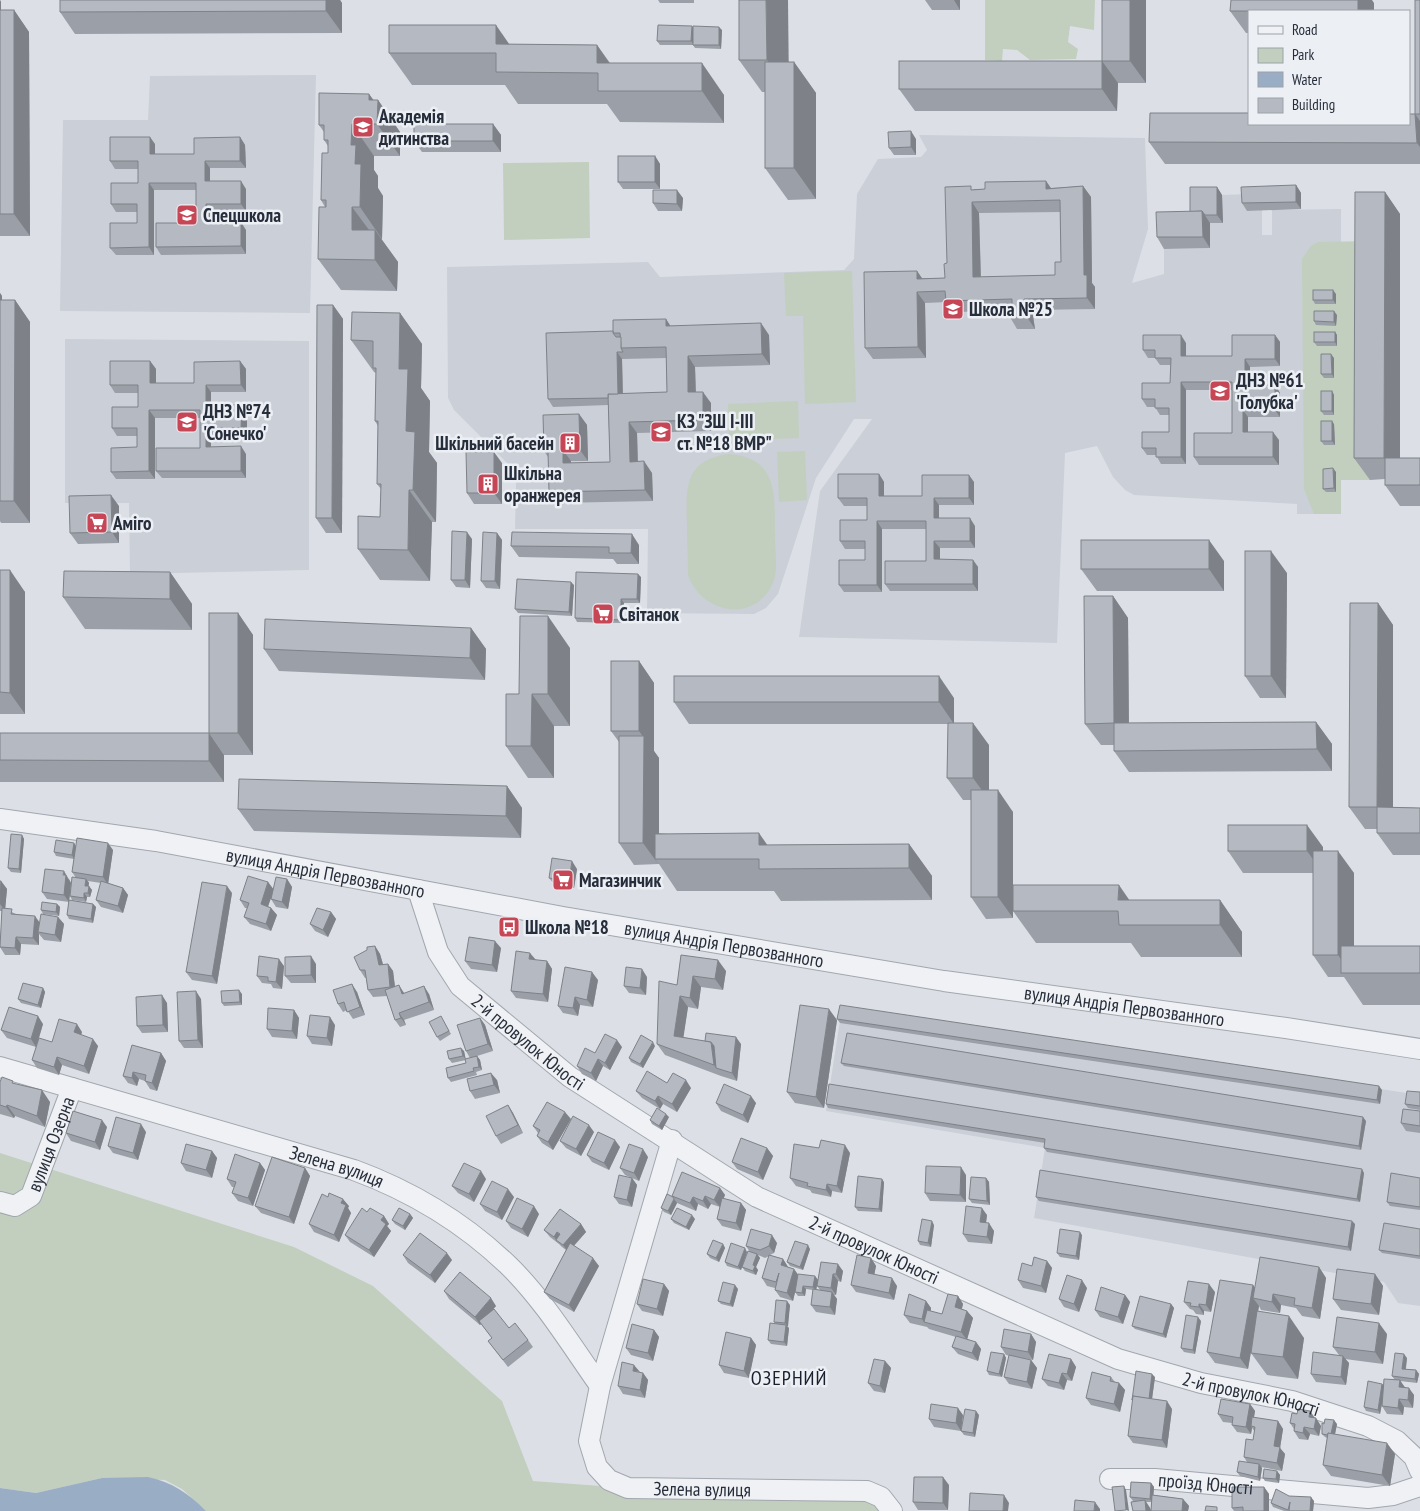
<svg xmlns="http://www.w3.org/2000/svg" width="1420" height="1511" font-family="'PT Sans Narrow',sans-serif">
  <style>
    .built { fill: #cbcfd7 }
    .green { fill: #c2cfbe }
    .water { fill: #99adc4 }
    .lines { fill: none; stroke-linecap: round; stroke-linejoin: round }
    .minor-casing { stroke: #a2a7af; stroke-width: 22 }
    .minor { stroke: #eff1f4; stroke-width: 20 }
    .wall { fill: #9b9fa7; fill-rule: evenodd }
    .shaded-wall { fill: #7e8288 }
    .building { fill: #b4b9c2; stroke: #7e8288; fill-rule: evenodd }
    .labels { text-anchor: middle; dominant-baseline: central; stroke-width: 5; stroke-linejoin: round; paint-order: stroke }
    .poi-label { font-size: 19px; font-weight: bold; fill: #272e3b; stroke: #eceff4; text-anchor: start }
    .street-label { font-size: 19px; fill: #272e3b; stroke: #eceff4 }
    .neighbourhood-label { font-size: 20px; letter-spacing: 1px; fill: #191f2c; stroke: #eceff4 }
  </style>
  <rect width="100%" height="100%" fill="#dce0e6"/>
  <g class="built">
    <polygon points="316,75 310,313 60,311 63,120 148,120 150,76"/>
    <polygon points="919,135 1145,138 1148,229 1132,283 1164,274 1164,249 1210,248 1210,223 1223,222 1222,195 1247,194 1247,211 1262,210 1262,235 1272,235 1272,210 1341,209 1341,514 1297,514 1297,504 1134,495 1125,490 1113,477 1097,446 1065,453 1057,643 799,637 820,491 872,419 854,419 816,478 778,594 766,608 754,614 647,613 648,529 515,529 516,482 510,466 454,410 448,398 447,267 648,262 660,277 844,270 854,259 857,194 878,159 921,157 927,150"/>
    <polygon points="65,339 309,341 309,570 130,574 129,503 65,503"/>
    <polygon points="842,1007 1420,1095 1420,1306 1398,1303 1384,1282 1034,1218 1045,1148 826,1111"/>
  </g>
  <g class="green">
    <polygon points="985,0 1095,0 1094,30 1070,26 1068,42 1078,49 1076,59 1030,60 1017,50 1003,49 1002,61 985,60"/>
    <polygon points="589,162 590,238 504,240 503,163"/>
    <polygon points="1370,241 1370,480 1341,480 1341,514 1314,514 1304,489 1302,259 1311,246 1318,242"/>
    <polygon points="852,271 856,402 805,404 803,316 786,316 784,273"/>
    <polygon points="798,401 799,438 729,441 728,404"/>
    <polygon points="805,451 807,500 779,502 777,452"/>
    <path d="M729 454C781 458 774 499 775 538 775 554 779 573 771 587 751 624 701 612 688 575 688 558 687 541 687 524 686 487 684 460 729 454Z"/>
    <polygon points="0,1153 294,1247 373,1286 502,1401 533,1481 628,1488 867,1491 892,1511 206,1511 182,1489 165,1480 102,1478 36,1493 0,1488"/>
  </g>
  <path class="water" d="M148 1477C172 1482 188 1493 206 1511H0V1488L36 1493 102 1478Z"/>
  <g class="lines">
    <g class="minor-casing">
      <g id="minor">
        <path id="s1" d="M0 819 156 841 563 917 944 981 1286 1028 1420 1049"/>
        <path id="s2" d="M418 890 438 952 460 986 570 1077 757 1197 1118 1359 1201 1383 1292 1401 1368 1426 1397 1441 1414 1457 1420 1471"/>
        <path id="s3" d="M0 1067 354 1170C411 1191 464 1223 508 1265 544 1300 571 1345 600 1386"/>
        <path id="s4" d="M672 1140 600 1386 589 1441 597 1467 609 1480 628 1488 867 1491 881 1497 892 1511"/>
        <path id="s5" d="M0 1202 15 1206 31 1196 72 1088"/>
        <path id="s6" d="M1110 1479H1155L1368 1498 1393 1495 1420 1486"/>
      </g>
    </g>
    <use href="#minor" class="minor"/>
  </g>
  <g class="wall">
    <polygon points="0,0 1,2 1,10 14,10 29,32 30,236 0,236"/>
    <polygon points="60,0 340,0 342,3 342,33 75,34 60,12"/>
    <polygon points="658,0 694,0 694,3 660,3"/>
    <polygon points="739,0 789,62 794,62 816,93 816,199 788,200 765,168 765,92 762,92 739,60"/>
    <polygon points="925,0 960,0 960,10 932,10"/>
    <polygon points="1102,0 1146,0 1146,83 1118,83 1117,111 915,111 899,89 1102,61"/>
    <polygon points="1420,0 1420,164 1165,164 1149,142 1415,114"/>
    <polygon points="1374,3 1249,11 1249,33 1246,33 1230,11"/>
    <polygon points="692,26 693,28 722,30 721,49 695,48 693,45 660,45 657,41"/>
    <polygon points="510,44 597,45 610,63 724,95 724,123 620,122 607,104 518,104 505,85 412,85 389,53"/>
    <polygon points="369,94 373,100 378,100 400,132 400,156 374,156 374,170 378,176 378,188 383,196 382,239 381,239 398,262 397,291 341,290 318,259 325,207 321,200 328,153 328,146 324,140 324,132 319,125"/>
    <polygon points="493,124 501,135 501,152 422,152 414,141"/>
    <polygon points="240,137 245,145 246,168 210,168 210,181 246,189 246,211 211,211 211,222 246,230 246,254 161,255 156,247 196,223 196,190 154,190 154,255 116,255 110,248 137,223 137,212 116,212 111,204 138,183 138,169 115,169 110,161 155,144 155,154 194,154"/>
    <polygon points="916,139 916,155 894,155 889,148"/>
    <polygon points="655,156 660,164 660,189 623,189 618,182"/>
    <path d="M1046 181 1051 188 1083 186 1091 197 1092 283 1095 287V309L1032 310 1035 329H1017L1010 317V311L953 312 947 302 925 303 926 358 873 359 865 348 917 271 922 278H945L947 263 974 189H985ZM1060 212 1061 262 1055 275 981 277 979 213Z"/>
    <polygon points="1296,185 1301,193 1301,209 1247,211 1242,203"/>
    <polygon points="1217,187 1222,195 1223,223 1210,223 1210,248 1164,249 1157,237 1190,212"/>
    <polygon points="1385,192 1400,214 1400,458 1420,458 1420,506 1400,506 1385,485 1385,479 1370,480 1354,458"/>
    <polygon points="683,198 682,211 658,211 653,203"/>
    <polygon points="0,293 2,296 2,300 15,300 30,322 30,523 1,523 0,521"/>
    <polygon points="1336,294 1336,304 1315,304 1313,300"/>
    <polygon points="333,305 343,319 342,533 326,533 316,518"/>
    <polygon points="400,313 422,344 421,388 430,401 429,452 437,463 436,522 432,522 430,581 380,580 358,549 380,517 381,489 377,484 378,426 375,421 376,373 374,372 351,340"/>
    <polygon points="1337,315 1336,326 1316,325 1314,321"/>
    <path d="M666 319 670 326 769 335 770 365 695 367 696 392 711 403V431L637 433 638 462 652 473 653 501 557 503 549 492 548 457 544 451 579 414 587 425 588 461H571V463L610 462 608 405 553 407 548 399 613 331ZM666 358 667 392 623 394 622 359Z"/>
    <polygon points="1335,332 1337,335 1337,346 1317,346 1314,342"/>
    <polygon points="1275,335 1280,342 1280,366 1250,367 1250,385 1275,385 1280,393 1280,417 1248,417 1248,432 1279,440 1279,465 1199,465 1194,457 1232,433 1232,390 1186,390 1186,464 1161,464 1156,455 1147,455 1142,448 1169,432 1169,415 1160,415 1155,407 1147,407 1142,399 1170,383 1171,365 1160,365 1155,358 1148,358 1143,350 1186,343 1186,356 1232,356"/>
    <polygon points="1334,358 1334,378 1324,378 1321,374"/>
    <polygon points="150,361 156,369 156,383 194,383 240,361 246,369 246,392 211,392 211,405 247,413 247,435 211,435 211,447 246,454 246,478 162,478 156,471 200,448 200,418 155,418 155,479 116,479 111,472 137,447 137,436 117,436 112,428 138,407 138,393 115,393 110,385"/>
    <polygon points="1332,391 1334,395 1334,415 1324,415 1321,411"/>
    <polygon points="1334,424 1335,445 1324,445 1321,441"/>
    <polygon points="502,463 502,504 474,504 467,493"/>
    <polygon points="1336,472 1336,492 1326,492 1323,489"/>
    <polygon points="879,474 884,482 884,496 922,496 974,482 974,505 939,505 939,518 975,526 975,548 940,548 940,559 973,560 978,567 978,591 890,591 885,584 926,561 926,529 882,529 882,592 844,592 839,585 865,560 865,549 845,549 840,541 867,520 867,506 844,506 838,498"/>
    <polygon points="119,506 119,543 78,544 70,533"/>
    <polygon points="497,533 502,540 500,589 486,588 481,581"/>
    <polygon points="472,539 470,588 456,587 451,580"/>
    <polygon points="639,545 639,564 617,564 613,559 519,557 511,546"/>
    <polygon points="1224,561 1224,591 1097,591 1081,569"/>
    <polygon points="0,570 25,592 25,714 0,714"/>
    <polygon points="170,572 192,604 192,630 85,629 63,597"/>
    <polygon points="1287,573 1286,698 1260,698 1245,676"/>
    <polygon points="641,577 640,603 624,603 623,623 577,622 575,618"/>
    <polygon points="574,585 572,616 518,613 515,609"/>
    <polygon points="1113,596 1128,618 1129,723 1316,722 1332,744 1332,771 1129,772 1114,751 1114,745 1101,745 1085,724"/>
    <polygon points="1378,603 1393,625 1393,807 1420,808 1420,855 1393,855 1377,833 1377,829 1365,829 1349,807"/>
    <polygon points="238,613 253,635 253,755 224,755 209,733"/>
    <polygon points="471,628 486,649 485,680 279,671 264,649"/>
    <polygon points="570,648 570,726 554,726 554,778 528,778 506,746 519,694"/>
    <polygon points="639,661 654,683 654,751 659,758 659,833 767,845 909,844 932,876 932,900 781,901 774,891 677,891 659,864 634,865 619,843 619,742 611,731"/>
    <polygon points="954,698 954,723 989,745 989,790 1013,812 1013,918 986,919 971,897 971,800 963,800 947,778 948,724 689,724 674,702"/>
    <polygon points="0,733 209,733 224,755 224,782 0,782"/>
    <polygon points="507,786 522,808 521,838 254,831 238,809"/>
    <polygon points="22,835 24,839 21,873 11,872 8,868"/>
    <polygon points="74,843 76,846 113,850 108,883 123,888 128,895 123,913 101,907 96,900 101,883 88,881 89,883 88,886 92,890 90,897 87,897 86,902 72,900 70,896 69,900 93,904 96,907 93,923 69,919 67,915 69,902 47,899 42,892 69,879 71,883 76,878 72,872 74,859 56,856 54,852"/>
    <polygon points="1323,847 1323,851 1354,873 1354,946 1420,946 1420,1005 1363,1005 1344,977 1328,977 1313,955 1313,873 1243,873 1228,851"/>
    <polygon points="577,869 574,888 555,885 549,878"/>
    <polygon points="287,879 292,887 288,909 276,907 271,899 272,893 268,906 271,908 277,915 271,931 250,924 244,917 247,908 245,908 240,900 268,882 273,889"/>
    <polygon points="0,881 1,881 7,889 5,909 16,914 40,923 58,917 64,924 61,942 44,940 39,934 39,945 21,944 20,955 5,955 0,947 2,911 0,911"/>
    <polygon points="232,893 217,984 192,980 186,972"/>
    <polygon points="1129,900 1220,900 1242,932 1242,957 1141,957 1131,943 1036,943 1013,911"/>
    <polygon points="57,904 60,907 59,916 43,914 41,910"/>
    <polygon points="331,912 336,919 328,937 315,931 310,924"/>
    <polygon points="375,946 380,954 383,964 388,964 393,971 395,987 404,993 429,994 434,1010 404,1020 406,1025 400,1027 395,1020 387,996 373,997 368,990 366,978 365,978 360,970"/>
    <polygon points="501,948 497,972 471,969 465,961"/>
    <polygon points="681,955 726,971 723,990 701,987 698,1009 688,1007 683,1037 705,1041 741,1044 737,1081 721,1076 665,1055 657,1044 677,985"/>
    <polygon points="535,960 547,961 552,969 548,1002 516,998 511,991"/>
    <polygon points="316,964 316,983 291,983 285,976"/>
    <polygon points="284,966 282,989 273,988 271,984 262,983 257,976"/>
    <polygon points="647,977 646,995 629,993 624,986"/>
    <polygon points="598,980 593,1007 580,1005 578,1016 563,1013 558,1006"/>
    <polygon points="43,988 45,992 41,1008 21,1003 18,999"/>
    <polygon points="357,992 365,1015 353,1019 347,1010 343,1012 338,1004"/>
    <polygon points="242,994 242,1005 224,1006 222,1003"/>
    <polygon points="201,999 203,1048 184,1048 179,1041"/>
    <polygon points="167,1003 168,1032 142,1033 137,1026"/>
    <polygon points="294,1010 299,1018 297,1039 272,1037 267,1029"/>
    <polygon points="480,1018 485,1025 493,1051 477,1056 480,1060 482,1070 476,1072 477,1075 451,1082 448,1078 466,1063 466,1060 452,1063 449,1059 464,1051 465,1059 470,1058 466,1051"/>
    <polygon points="837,1019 1382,1090 1380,1104 840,1023"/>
    <polygon points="443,1020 451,1034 440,1041 437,1037"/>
    <polygon points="837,1020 824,1108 795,1103 787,1092"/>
    <polygon points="43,1024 37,1045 52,1042 82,1032 81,1035 98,1046 89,1074 62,1065 59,1075 37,1068 32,1060 36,1047 7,1038 1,1030"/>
    <polygon points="335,1025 332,1046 312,1044 307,1036"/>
    <polygon points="655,1046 643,1068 631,1062 629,1058"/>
    <polygon points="622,1047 610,1070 603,1066 596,1081 582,1074 577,1066 595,1053"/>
    <polygon points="161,1053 166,1061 157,1091 150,1089 145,1081 139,1079 137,1086 128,1083 123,1076"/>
    <polygon points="841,1063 1366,1121 1361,1150 844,1066"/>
    <polygon points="497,1080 500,1093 475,1099 470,1091"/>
    <polygon points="0,1082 15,1084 50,1102 45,1127 15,1116 14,1118 0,1114"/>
    <polygon points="667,1083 691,1088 677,1112 663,1104 660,1109 642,1098 636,1091"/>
    <polygon points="1420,1092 1420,1110 1408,1108 1405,1104"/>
    <polygon points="716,1103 756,1103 748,1123 721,1111"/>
    <polygon points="826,1104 1364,1173 1360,1202 1047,1152 1044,1148 1045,1143 828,1108"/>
    <polygon points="508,1105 513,1113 523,1133 501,1144 496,1136"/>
    <polygon points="1420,1111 1420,1133 1406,1131 1401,1123"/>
    <polygon points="669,1117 662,1130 652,1124 650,1120"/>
    <polygon points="571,1119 553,1150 542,1143 537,1136 538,1133 533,1126"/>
    <polygon points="107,1127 100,1150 71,1141 66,1133"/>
    <polygon points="146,1132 138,1160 113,1153 108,1146"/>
    <polygon points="594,1132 581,1156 566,1148 560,1141"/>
    <polygon points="620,1147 609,1170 592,1162 587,1155"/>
    <polygon points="767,1148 773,1156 763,1180 737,1169 732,1162"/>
    <polygon points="819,1148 850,1153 842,1193 832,1191 831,1197 812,1193 810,1190 796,1186 790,1178"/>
    <polygon points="212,1151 217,1158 212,1178 186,1171 181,1163"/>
    <polygon points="648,1157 639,1181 625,1175 620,1168"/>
    <polygon points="260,1163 265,1170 253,1206 238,1201 232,1193 234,1187 232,1187 227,1179"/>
    <polygon points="305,1168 310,1176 294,1224 261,1213 255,1206"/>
    <polygon points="966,1175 966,1202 930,1201 925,1193"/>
    <polygon points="632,1178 637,1185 632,1207 619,1204 614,1197"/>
    <polygon points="986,1178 989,1182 990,1205 972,1203 969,1199"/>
    <polygon points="1420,1178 1420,1210 1390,1206 1387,1202"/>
    <polygon points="486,1179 474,1202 458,1193 452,1186"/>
    <polygon points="884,1182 882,1212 858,1211 855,1207"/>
    <polygon points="720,1188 725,1195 723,1199 741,1203 746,1210 741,1231 722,1226 717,1219 720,1207 711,1204 708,1209 698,1204 696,1211 677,1203 671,1215 664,1212 661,1208 673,1197 672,1196"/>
    <polygon points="328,1197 349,1206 348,1208 351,1213 339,1242 314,1232 309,1224"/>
    <polygon points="514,1197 502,1220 485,1211 480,1204"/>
    <polygon points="1036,1197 1355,1224 1351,1251 1039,1201"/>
    <polygon points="367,1212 384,1216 389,1224 387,1226 391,1231 374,1257 350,1242 345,1235"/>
    <polygon points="410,1214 413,1218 405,1230 395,1224 392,1220"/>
    <polygon points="539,1214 528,1237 511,1228 506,1221"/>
    <polygon points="987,1215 986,1223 994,1231 992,1244 968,1242 963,1234"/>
    <polygon points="671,1219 695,1219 689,1230 674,1223"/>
    <polygon points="581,1224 586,1232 574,1246 599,1266 574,1312 550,1299 544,1292 566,1250 562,1247 559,1244 550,1237 544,1230"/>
    <polygon points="934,1225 931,1247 920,1245 918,1241"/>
    <polygon points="1420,1229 1420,1259 1382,1253 1379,1250"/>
    <polygon points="1082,1235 1079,1260 1060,1257 1057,1253"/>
    <polygon points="777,1243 774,1253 770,1255 783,1259 788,1267 794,1269 798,1275 815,1276 818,1280 816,1290 820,1290 817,1286 821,1262 843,1271 841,1282 838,1281 836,1295 834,1295 837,1299 835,1315 816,1312 811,1305 813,1290 806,1289 805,1296 798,1296 795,1292 796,1286 793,1301 780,1297 775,1290 775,1288 767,1286 762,1278 769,1256 765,1258 758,1255 760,1258 756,1267 758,1270 756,1275 745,1271 742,1267 750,1252 746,1246"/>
    <polygon points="723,1244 725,1248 719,1262 710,1258 707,1254"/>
    <polygon points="810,1249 803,1270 790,1266 787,1262"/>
    <polygon points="747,1252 741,1270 727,1266 725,1262"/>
    <polygon points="403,1255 452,1260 435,1283 408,1263"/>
    <polygon points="871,1258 876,1266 874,1275 897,1286 894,1300 856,1292 851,1285"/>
    <polygon points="1047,1261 1052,1268 1046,1293 1023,1288 1018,1280 1032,1266"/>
    <polygon points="1319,1267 1326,1278 1320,1319 1302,1316 1296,1308 1281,1305 1280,1313 1261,1310 1259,1306 1258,1311 1304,1338 1298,1379 1267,1375 1251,1353 1254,1333 1248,1369 1215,1363 1207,1352 1253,1285 1255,1288"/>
    <polygon points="1375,1274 1383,1286 1379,1315 1341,1310 1333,1299"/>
    <polygon points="664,1284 669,1291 663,1316 642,1311 637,1304"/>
    <polygon points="1087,1288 1079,1312 1064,1307 1059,1299"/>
    <polygon points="738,1289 733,1307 721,1304 718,1301"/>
    <polygon points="444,1291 496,1306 492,1310 509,1328 528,1340 533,1347 508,1367 488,1341 492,1338 481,1324 480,1325 449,1299"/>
    <polygon points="1215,1292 1211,1312 1204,1311 1204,1315 1196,1314 1193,1310 1190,1309 1184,1302"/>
    <polygon points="1125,1295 1130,1302 1123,1324 1100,1317 1095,1310"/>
    <polygon points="958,1296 963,1304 962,1309 967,1311 973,1318 967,1339 976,1342 981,1349 978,1361 958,1354 952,1347 956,1337 929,1329 927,1327 910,1323 904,1315 926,1301 931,1308 931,1311 942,1314"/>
    <polygon points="1171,1304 1174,1308 1166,1338 1135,1329 1132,1326"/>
    <polygon points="790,1305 787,1327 789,1328 787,1346 771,1344 768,1340 776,1324 774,1322"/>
    <polygon points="1201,1321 1195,1354 1184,1352 1181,1348"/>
    <polygon points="654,1330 659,1337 653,1361 631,1355 626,1348"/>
    <polygon points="1031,1334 1036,1342 1033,1360 1006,1355 1001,1347"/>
    <polygon points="1387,1334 1383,1364 1345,1359 1349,1363 1346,1385 1316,1382 1311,1374 1339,1355 1333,1347"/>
    <polygon points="751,1338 756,1345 749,1378 724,1373 719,1365"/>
    <polygon points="1004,1354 1006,1358 1002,1377 989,1375 987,1371"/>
    <polygon points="1407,1358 1406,1369 1416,1370 1419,1374 1417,1383 1400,1381 1405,1387 1414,1395 1413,1408 1404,1407 1403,1415 1387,1414 1382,1406 1382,1404 1380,1414 1366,1411 1364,1407 1382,1384 1384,1385 1395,1380 1392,1376"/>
    <polygon points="1071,1359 1076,1367 1072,1381 1067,1380 1064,1390 1048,1386 1042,1379"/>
    <polygon points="1031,1360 1037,1368 1032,1389 1009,1384 1004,1377"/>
    <polygon points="885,1361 891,1368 885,1393 874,1391 868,1383"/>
    <polygon points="643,1373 648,1380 645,1398 623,1394 618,1386"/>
    <polygon points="1111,1377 1115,1382 1119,1383 1125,1390 1120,1412 1091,1405 1086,1398"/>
    <polygon points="1155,1377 1152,1399 1172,1409 1167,1448 1133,1443 1128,1436"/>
    <polygon points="1250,1404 1255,1411 1254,1418 1278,1421 1283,1429 1280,1448 1285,1454 1282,1471 1261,1467 1262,1468 1260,1481 1240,1476 1237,1472 1247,1462 1244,1457 1253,1440 1255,1432 1252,1428 1251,1434 1237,1432 1232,1425 1232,1423 1223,1422 1218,1414"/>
    <polygon points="1310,1411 1321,1426 1319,1436 1310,1434 1308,1440 1299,1439 1294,1431 1294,1429 1290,1423 1297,1414"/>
    <polygon points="963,1415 961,1431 934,1427 929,1419"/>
    <polygon points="979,1415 975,1437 964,1435 961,1431"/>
    <polygon points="1337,1424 1335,1434 1395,1454 1390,1486 1331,1476 1323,1465 1327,1438 1325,1437 1322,1434"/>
    <polygon points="1277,1471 1280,1475 1279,1483 1265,1481 1263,1478"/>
    <path d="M1131 1482 1151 1483 1154 1487 1153 1495 1183 1499 1189 1506 1188 1511H1133L1131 1502 1136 1501H1133L1130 1497ZM1146 1502H1151V1511L1150 1508Z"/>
    <polygon points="949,1485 948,1510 918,1510 913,1502"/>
    <polygon points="1264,1487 1269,1494 1269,1511 1234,1511 1232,1508"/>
    <polygon points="1289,1496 1314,1501 1313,1511 1284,1511 1273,1507 1271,1503"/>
  </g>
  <g class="shaded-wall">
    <polygon points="0,0 1,2 1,31 0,29"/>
    <polygon points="326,0 340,0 342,3 342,33 326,11"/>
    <polygon points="766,0 788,0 789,91 767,60"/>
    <polygon points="954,0 960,0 960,10"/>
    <polygon points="1130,0 1146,0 1146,83 1130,61"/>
    <polygon points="1358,0 1372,0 1374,3 1374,11 1358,11"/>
    <polygon points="14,10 29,32 30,236 14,214"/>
    <polygon points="496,25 518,57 496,44"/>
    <polygon points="692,26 694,29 694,45 691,41"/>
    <polygon points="719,27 722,30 721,49 719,45"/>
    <polygon points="597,45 619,77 597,63"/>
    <polygon points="1102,61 1118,83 1117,111 1102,89"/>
    <polygon points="794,62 816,93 816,199 794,168"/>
    <polygon points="702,63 724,95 724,123 702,91"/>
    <polygon points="369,94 378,106 378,100 400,132 400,156 377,124 369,100"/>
    <polygon points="1415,114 1420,121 1420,147 1417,143"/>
    <polygon points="352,124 374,156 374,170 378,176 378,188 383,196 382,239 360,207 355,164 351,145"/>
    <polygon points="493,124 501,135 501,152 493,141"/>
    <polygon points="911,131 916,139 916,155 911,147"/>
    <polygon points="150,137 155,144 155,162 150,154"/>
    <polygon points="240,137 245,145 246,168 240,161"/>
    <polygon points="655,156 660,164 660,189 655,182"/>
    <polygon points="205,161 210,168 210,189 205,181"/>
    <polygon points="241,181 246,189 246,211 241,204"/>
    <polygon points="1046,181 1054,193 1046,189"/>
    <polygon points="149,183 154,190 154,255 149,247"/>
    <polygon points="1296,185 1301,193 1301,209 1296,202"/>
    <polygon points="1083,186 1091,197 1092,283 1095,287 1095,309 1087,298 1084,275"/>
    <polygon points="1217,187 1222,195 1223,223 1217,215"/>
    <polygon points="677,190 683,198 682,211 677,204"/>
    <polygon points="1385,192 1400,214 1400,479 1384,458"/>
    <polygon points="972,202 979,213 981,288 973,277"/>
    <polygon points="206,204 211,211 211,230 206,222"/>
    <polygon points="352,207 375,238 352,230"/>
    <polygon points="1202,211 1210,223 1210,248 1203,237"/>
    <polygon points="241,222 246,230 246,254 241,246"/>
    <polygon points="375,230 398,262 397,291 375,260"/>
    <polygon points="917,271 925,283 917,279"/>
    <polygon points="1333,290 1336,294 1336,304 1333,300"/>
    <polygon points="917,292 925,303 926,358 918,347"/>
    <polygon points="0,293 2,296 2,322 0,319"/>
    <polygon points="1024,299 1032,310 1035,329 1027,317"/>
    <polygon points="15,300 30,322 30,523 14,501"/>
    <polygon points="333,305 343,319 342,533 332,518"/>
    <polygon points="1334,311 1337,315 1336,326 1334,322"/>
    <polygon points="400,313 422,344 421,388 430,401 429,452 437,463 436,522 413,490 399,369"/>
    <polygon points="666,319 673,330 666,326"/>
    <polygon points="761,323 769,335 770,365 762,354"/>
    <polygon points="1335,332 1337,335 1337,346 1335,342"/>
    <polygon points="1181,335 1186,343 1186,364 1181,356"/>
    <polygon points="1275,335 1280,342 1280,366 1275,359"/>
    <polygon points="617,352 622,359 623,405 618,397"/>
    <polygon points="1331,354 1334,358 1334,378 1332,374"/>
    <polygon points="688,356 695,367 696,403 688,392"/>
    <polygon points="1245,359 1250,367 1250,392 1245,385"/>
    <polygon points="150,361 156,369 156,391 150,383"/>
    <polygon points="240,361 246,369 246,392 241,385"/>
    <polygon points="1181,382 1186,390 1186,464 1181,457"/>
    <polygon points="206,385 211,392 211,413 206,405"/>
    <polygon points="1275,385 1280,393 1280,417 1275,410"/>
    <polygon points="1332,391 1334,395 1334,415 1332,411"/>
    <polygon points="703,392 711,403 711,431 703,420"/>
    <polygon points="242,405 247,413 247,435 241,428"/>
    <polygon points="149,410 155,418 155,479 149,471"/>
    <polygon points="1243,410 1248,417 1248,440 1243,432"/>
    <polygon points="579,414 587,425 588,461 580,450"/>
    <polygon points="1332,421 1334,424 1335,445 1332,441"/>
    <polygon points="629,422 637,433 638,473 630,462"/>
    <polygon points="206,428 211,435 211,454 206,447"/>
    <polygon points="1273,432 1279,440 1279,465 1273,457"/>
    <polygon points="241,446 246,454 246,478 241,471"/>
    <polygon points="563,450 571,461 571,474 563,463"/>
    <polygon points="494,452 502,463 502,504 494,493"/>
    <polygon points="644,461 652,473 653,501 645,490"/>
    <polygon points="1333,468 1336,472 1336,492 1334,488"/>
    <polygon points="879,474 884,482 884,503 879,496"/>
    <polygon points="969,475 974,482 974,505 969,498"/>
    <polygon points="409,490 432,522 430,581 408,550"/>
    <polygon points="111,495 119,506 119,543 112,532"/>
    <polygon points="934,498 939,505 939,526 934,518"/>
    <polygon points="970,518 975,526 975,548 970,541"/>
    <polygon points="877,521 882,529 882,592 877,585"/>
    <polygon points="467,532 472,539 470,588 465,580"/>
    <polygon points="497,533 502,540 500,589 495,581"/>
    <polygon points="632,534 639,545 639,564 631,553"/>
    <polygon points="1209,540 1224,561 1224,591 1209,569"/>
    <polygon points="934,541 940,548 940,567 934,559"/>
    <polygon points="1271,551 1287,573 1286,698 1271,676"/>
    <polygon points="973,560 978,567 978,591 973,584"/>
    <polygon points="10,570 25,592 25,714 10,693"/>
    <polygon points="170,572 192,604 192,630 170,599"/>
    <polygon points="638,574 641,577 640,603 637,599"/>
    <polygon points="571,582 574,585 572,616 569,612"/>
    <polygon points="1113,596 1128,618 1129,745 1114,723"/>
    <polygon points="621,599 624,603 623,623 621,620"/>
    <polygon points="1378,603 1393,625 1393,829 1377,807"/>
    <polygon points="238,613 253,635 253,755 238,733"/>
    <polygon points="548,616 570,648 570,726 548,694"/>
    <polygon points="471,628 486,649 485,680 470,658"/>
    <polygon points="639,661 654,683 654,751 659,758 659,859 655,859 659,865 643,843 644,738 639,731"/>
    <polygon points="939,676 954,698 954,724 939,702"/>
    <polygon points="532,694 554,726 554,778 531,746"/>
    <polygon points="1316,722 1332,744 1332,771 1317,749"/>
    <polygon points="973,723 989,745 989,800 973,778"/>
    <polygon points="209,733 224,755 224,782 209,761"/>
    <polygon points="507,786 522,808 521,838 506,816"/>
    <polygon points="998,790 1013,812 1013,918 998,897"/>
    <polygon points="1307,825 1323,847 1323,873 1307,851"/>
    <polygon points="759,833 781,865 759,845"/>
    <polygon points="22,835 24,839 21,873 19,869"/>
    <polygon points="74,843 76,847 74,859 72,855"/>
    <polygon points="108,843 113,850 108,885 103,877"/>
    <polygon points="909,844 932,876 932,900 909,868"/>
    <polygon points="1338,851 1354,873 1354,973 1351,973 1338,955"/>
    <polygon points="572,861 577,869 574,888 569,881"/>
    <polygon points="64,871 71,883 69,902 64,895"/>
    <polygon points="86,879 89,883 88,889 85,886"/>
    <polygon points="287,879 292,887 288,909 282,902"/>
    <polygon points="1,881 7,889 5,911 0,904"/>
    <polygon points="268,882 274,890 266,912 261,904"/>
    <polygon points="1119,885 1141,917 1118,900"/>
    <polygon points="89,886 92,890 90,897 88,893"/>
    <polygon points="227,886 232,893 217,984 212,976"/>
    <polygon points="123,888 128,895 123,913 118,906"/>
    <polygon points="84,893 87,897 86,902 84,898"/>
    <polygon points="1220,900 1242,932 1242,957 1220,925"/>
    <polygon points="57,904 60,907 59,916 56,912"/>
    <polygon points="93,904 96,907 93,923 91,919"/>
    <polygon points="271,908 277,915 271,931 266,924"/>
    <polygon points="331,912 336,919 328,937 323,930"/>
    <polygon points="35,916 40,923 38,932 39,934 39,945 33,938"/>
    <polygon points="58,917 64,924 61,942 55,935"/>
    <polygon points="16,937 21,944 20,955 15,948"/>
    <polygon points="495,941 501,948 497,972 492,965"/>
    <polygon points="375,946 380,954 385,972 379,965"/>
    <polygon points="530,953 536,960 529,959"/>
    <polygon points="311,956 316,964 316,983 311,975"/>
    <polygon points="279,959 284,966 282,989 276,982"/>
    <polygon points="718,960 726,971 723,990 715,979"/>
    <polygon points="547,961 552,969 548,1002 543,994"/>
    <polygon points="388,964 393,971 396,995 390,987"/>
    <polygon points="642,969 647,977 646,995 640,988"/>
    <polygon points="592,972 598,980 593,1007 587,1000"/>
    <polygon points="693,976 701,987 698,1009 690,998"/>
    <polygon points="352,984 357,992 365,1015 360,1007"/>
    <polygon points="399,985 404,993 402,994"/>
    <polygon points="424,986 429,994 434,1010 429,1002"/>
    <polygon points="43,988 45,992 41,1008 38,1005"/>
    <polygon points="239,990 242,994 242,1005 240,1002"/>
    <polygon points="196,991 201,999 203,1048 198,1040"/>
    <polygon points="162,995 167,1003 168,1032 163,1025"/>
    <polygon points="680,996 688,1007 682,1047 674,1036"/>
    <polygon points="575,997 580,1005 578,1016 573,1008"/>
    <polygon points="829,1009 837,1020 824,1108 816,1097"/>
    <polygon points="294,1010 299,1018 297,1039 292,1031"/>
    <polygon points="399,1013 404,1020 406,1025 401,1018"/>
    <polygon points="38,1016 43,1024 36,1047 31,1039"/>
    <polygon points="330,1017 335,1025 332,1046 327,1038"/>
    <polygon points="480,1018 485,1025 493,1051 488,1044"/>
    <polygon points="77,1024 82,1032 79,1040 74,1032"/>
    <polygon points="736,1037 741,1044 737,1081 732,1073"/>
    <polygon points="93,1039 98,1046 89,1074 84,1066"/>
    <polygon points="617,1040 622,1047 610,1070 605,1063"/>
    <polygon points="653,1042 655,1046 643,1068 640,1064"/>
    <polygon points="711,1042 719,1053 716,1068 714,1065"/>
    <polygon points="461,1048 464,1051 466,1060 463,1056"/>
    <polygon points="161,1053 166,1061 157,1091 152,1083"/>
    <polygon points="477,1056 480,1060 482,1070 479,1067"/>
    <polygon points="57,1057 62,1065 59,1075 54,1067"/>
    <polygon points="598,1059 603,1066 596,1081 591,1073"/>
    <polygon points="133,1072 139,1079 137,1086 132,1078"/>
    <polygon points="491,1073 497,1080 500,1093 494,1085"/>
    <polygon points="686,1080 691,1088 677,1112 672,1104"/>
    <polygon points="1379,1086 1382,1090 1380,1104 1377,1100"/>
    <polygon points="42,1090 50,1102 45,1127 37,1116"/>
    <polygon points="658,1096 663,1104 660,1109 655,1101"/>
    <polygon points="751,1096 756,1103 748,1123 743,1115"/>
    <polygon points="7,1105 15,1116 14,1118 6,1107"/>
    <polygon points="508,1105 513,1113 523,1133 518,1125"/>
    <polygon points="565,1112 571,1119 553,1150 548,1142"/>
    <polygon points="666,1114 669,1117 662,1130 659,1126"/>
    <polygon points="1363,1117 1366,1121 1361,1150 1359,1146"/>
    <polygon points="102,1120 107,1127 100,1150 95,1142"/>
    <polygon points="141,1124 146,1132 138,1160 133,1153"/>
    <polygon points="589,1125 594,1132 581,1156 576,1149"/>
    <polygon points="615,1140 620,1147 609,1170 604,1163"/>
    <polygon points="845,1145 850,1153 842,1193 837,1186"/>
    <polygon points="767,1148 773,1156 763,1180 758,1172"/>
    <polygon points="643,1149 648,1157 639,1181 634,1173"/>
    <polygon points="212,1151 217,1158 212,1178 206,1170"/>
    <polygon points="260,1163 265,1170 253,1206 248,1198"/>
    <polygon points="961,1167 966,1175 966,1202 960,1195"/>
    <polygon points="305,1168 310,1176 294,1224 289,1217"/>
    <polygon points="1362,1169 1364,1173 1360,1202 1357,1199"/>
    <polygon points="481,1171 486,1179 474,1202 469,1194"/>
    <polygon points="632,1178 637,1185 632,1207 627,1200"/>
    <polygon points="986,1178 989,1182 990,1205 987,1201"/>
    <polygon points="882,1179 884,1182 882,1212 879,1209"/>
    <polygon points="827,1184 832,1191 831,1197 826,1190"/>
    <polygon points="720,1188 725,1195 720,1207 714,1200"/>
    <polygon points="508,1189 514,1197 502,1220 497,1212"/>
    <polygon points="705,1196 711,1204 708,1209 703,1201"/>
    <polygon points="693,1197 698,1204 696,1211 690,1203"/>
    <polygon points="343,1199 349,1206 348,1208 351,1213 339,1242 334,1235 341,1203"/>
    <polygon points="674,1199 677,1203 671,1215 668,1211"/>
    <polygon points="741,1203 746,1210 741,1231 736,1223"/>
    <polygon points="534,1206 539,1214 528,1237 522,1229"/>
    <polygon points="982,1208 987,1215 985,1230 980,1222"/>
    <polygon points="410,1214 413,1218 405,1230 403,1226"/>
    <polygon points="692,1215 695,1219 689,1230 686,1227"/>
    <polygon points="384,1216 389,1224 387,1226 391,1231 374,1257 369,1250 381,1220"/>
    <polygon points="932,1221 934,1225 931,1247 928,1243"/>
    <polygon points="1352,1221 1355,1224 1351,1251 1348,1247"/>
    <polygon points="989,1223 994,1231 992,1244 987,1237"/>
    <polygon points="581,1224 586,1232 568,1252 563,1245"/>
    <polygon points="557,1232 563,1239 556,1240 559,1244 554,1237"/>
    <polygon points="1080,1232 1082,1235 1079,1260 1076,1256"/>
    <polygon points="772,1235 777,1243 774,1253 769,1246"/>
    <polygon points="723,1244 725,1248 719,1262 716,1258"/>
    <polygon points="808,1245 810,1249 803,1270 800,1267"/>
    <polygon points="745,1248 747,1252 741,1270 738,1267"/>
    <polygon points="447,1253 452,1260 435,1283 430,1275"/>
    <polygon points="757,1254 760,1258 756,1267 758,1270 756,1275 753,1271 753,1265"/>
    <polygon points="593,1258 599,1266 574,1312 569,1305"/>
    <polygon points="871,1258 876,1266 873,1281 868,1273"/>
    <polygon points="783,1259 788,1267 781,1265"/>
    <polygon points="1047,1261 1052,1268 1046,1293 1041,1286"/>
    <polygon points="838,1264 843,1271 841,1282 836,1274"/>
    <polygon points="1319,1267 1326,1278 1320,1319 1312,1308"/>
    <polygon points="794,1269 799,1276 793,1301 787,1293"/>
    <polygon points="833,1274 838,1281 836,1295 831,1288"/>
    <polygon points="1375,1274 1383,1286 1379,1315 1371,1304"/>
    <polygon points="815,1276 818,1280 816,1291 813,1287"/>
    <polygon points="892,1278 897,1286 894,1300 889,1293"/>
    <polygon points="1082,1280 1087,1288 1079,1312 1074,1304"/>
    <polygon points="664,1284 669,1291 663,1316 657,1309"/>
    <polygon points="1209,1284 1215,1292 1211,1312 1206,1305"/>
    <polygon points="735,1285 738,1289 733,1307 730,1304"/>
    <polygon points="1253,1285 1261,1296 1253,1298 1259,1306 1248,1369 1240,1358"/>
    <polygon points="803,1286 806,1289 805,1296 802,1293"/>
    <polygon points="832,1292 837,1299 835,1315 830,1307"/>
    <polygon points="1273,1294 1281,1305 1280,1313 1272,1302"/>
    <polygon points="1125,1295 1130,1302 1123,1324 1118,1317"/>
    <polygon points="958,1296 963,1304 960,1315 955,1307"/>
    <polygon points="491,1298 496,1306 480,1325 475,1317"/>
    <polygon points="787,1301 790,1305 788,1327 785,1323"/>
    <polygon points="926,1301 931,1308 928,1323 924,1322 922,1319"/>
    <polygon points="1171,1304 1174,1308 1166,1338 1163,1334"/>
    <polygon points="1199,1304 1204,1311 1204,1315 1199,1307"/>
    <polygon points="967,1311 973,1318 967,1340 961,1332"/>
    <polygon points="1289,1316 1304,1338 1298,1379 1283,1357"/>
    <polygon points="1198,1317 1201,1321 1195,1354 1193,1350"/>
    <polygon points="1379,1323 1387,1334 1383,1364 1375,1352"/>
    <polygon points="786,1325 789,1328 787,1346 784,1342"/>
    <polygon points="654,1330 659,1337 653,1361 648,1353"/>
    <polygon points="1031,1334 1036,1342 1033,1360 1028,1352"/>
    <polygon points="751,1338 756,1345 749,1378 744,1371"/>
    <polygon points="976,1342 981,1349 978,1361 972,1353"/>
    <polygon points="1004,1354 1006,1358 1002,1377 999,1374"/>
    <polygon points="1404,1354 1407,1358 1405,1373 1402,1369"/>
    <polygon points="1343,1356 1349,1363 1346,1385 1341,1377"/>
    <polygon points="1071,1359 1076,1367 1072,1381 1067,1374"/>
    <polygon points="1031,1360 1037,1368 1032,1389 1027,1382"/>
    <polygon points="885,1361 891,1368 885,1393 880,1386"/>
    <polygon points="634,1365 640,1372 633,1371"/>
    <polygon points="1416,1370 1419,1374 1417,1383 1415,1379"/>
    <polygon points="643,1373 648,1380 645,1398 640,1390"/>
    <polygon points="1062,1373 1067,1380 1064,1390 1059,1383"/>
    <polygon points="1152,1374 1155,1377 1151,1406 1148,1402"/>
    <polygon points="1400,1380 1405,1388 1399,1387"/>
    <polygon points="1119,1383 1125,1390 1120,1412 1114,1404"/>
    <polygon points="1382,1384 1385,1387 1380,1414 1378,1410"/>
    <polygon points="1409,1388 1414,1395 1413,1408 1408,1400"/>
    <polygon points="1399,1399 1404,1407 1403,1415 1398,1408"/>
    <polygon points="1167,1401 1172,1409 1167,1448 1162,1440"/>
    <polygon points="1250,1404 1255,1411 1252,1427 1251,1426 1252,1428 1251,1434 1246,1427"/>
    <polygon points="958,1408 963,1415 961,1431 956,1423"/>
    <polygon points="976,1411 979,1415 975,1437 973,1433"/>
    <polygon points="1310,1411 1315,1419 1309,1417"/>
    <polygon points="1316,1418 1321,1426 1319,1436 1314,1429"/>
    <polygon points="1334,1420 1337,1424 1334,1439 1331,1435"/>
    <polygon points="1278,1421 1283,1429 1280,1448 1285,1454 1282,1471 1277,1463 1274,1446"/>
    <polygon points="1304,1427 1310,1434 1308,1440 1303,1433"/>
    <polygon points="1387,1443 1395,1454 1390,1486 1382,1475"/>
    <polygon points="1259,1464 1262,1468 1260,1481 1258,1477"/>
    <polygon points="1277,1471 1280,1475 1279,1483 1276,1479"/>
    <polygon points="943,1477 949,1485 948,1510 943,1503"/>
    <polygon points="1151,1483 1154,1487 1153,1503 1150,1499"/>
    <polygon points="1124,1486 1126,1490 1129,1511 1126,1510"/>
    <polygon points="1264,1487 1269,1494 1269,1511 1264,1511"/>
    <polygon points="1004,1495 1009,1503 1008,1511 1003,1511"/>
    <polygon points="1311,1497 1314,1501 1313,1511 1310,1511"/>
    <polygon points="1183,1499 1189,1506 1188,1511 1182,1511"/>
    <polygon points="1145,1500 1150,1508 1151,1511 1146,1511"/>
    <polygon points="1095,1502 1100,1509 1100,1511 1094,1511"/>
  </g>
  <g class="building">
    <polygon points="60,0 326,0 326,11 60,12"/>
    <polygon points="739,0 766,0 767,60 739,60"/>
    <rect x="1102" y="0" width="28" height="61"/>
    <polygon points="1231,0 1358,0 1358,11 1230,11"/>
    <rect x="1415" y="0" width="5" height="114"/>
    <rect x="0" y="10" width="14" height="204"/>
    <polygon points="389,25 496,25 496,44 597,45 597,63 702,63 702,91 598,91 598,73 496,72 496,53 389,53"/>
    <polygon points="658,25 692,26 691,41 657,41"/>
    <polygon points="693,26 719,27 719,45 693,45"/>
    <rect x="899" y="61" width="203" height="28"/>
    <rect x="765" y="62" width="29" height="106"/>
    <polygon points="319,93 369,94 369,100 378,100 377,124 352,124 351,145 356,145 355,164 361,164 360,207 352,207 352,230 375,230 375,260 318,259 319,207 326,207 326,200 321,200 322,153 328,153 328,140 324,140 324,125 319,125"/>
    <polygon points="1150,113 1249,113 1249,124 1409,124 1409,114 1415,114 1417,143 1149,142"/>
    <rect x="414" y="124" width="79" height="17"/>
    <polygon points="911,131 911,147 889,148 888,132"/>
    <polygon points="110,137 150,137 150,154 194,154 194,138 240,137 240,161 205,161 205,181 241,181 241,204 206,204 206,222 241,222 241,246 156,247 156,223 196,223 196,183 149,183 149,247 110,248 110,223 137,223 137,204 111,204 111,183 138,183 138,161 110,161"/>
    <rect x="618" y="156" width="37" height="26"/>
    <path d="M1046 181V189L1083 186 1084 275H1087V298L1024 299 1027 317H1010V307H1012V299L946 301 945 291 917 292 918 347 865 348 864 272 917 271V279L945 278 944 264 947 263 945 187 971 186V190L985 189V182ZM1060 200 1061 262H1055V275L973 277 972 202Z"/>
    <polygon points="1296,185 1296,202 1242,203 1241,187"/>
    <polygon points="1190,187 1217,187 1217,215 1205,215 1202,211 1190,212"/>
    <polygon points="653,190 677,190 677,204 653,203"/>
    <polygon points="1355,192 1385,192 1384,458 1354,458"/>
    <polygon points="1202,211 1203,237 1157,237 1156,212"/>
    <rect x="1313" y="290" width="20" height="10"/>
    <polygon points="0,300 15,300 14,501 0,501"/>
    <polygon points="317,305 333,305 332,518 316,518"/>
    <polygon points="1314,311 1334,311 1334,322 1314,321"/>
    <polygon points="352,312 400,313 399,369 408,369 406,431 415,432 413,490 409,490 408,550 358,549 358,516 380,517 381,484 377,484 378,421 375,421 376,368 373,368 373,341 351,340"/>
    <polygon points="666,319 666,326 761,323 762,354 688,356 688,392 703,392 703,420 629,422 630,462 644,461 645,490 549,492 548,451 544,451 543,415 579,414 580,450 563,450 563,463 610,462 608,394 667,392 666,347 621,348 620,333 613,333 613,320"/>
    <polygon points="613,331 613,333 616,337 621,337 621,348 623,352 617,352 618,394 608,394 608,398 548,399 546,333"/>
    <rect x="1314" y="332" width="21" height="10"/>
    <polygon points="1143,335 1181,335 1181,356 1232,356 1232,335 1275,335 1275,359 1245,359 1245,385 1275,385 1275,410 1243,410 1243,432 1273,432 1273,457 1194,457 1194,433 1232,433 1232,382 1181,382 1181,457 1156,457 1156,448 1142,448 1142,432 1169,432 1169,408 1155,408 1155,399 1142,399 1142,383 1170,383 1171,358 1155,358 1155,350 1143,350"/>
    <polygon points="1321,354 1331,354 1332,374 1321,374"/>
    <polygon points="110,361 150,361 150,383 194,383 194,362 240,361 241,385 206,385 206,405 242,405 241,428 206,428 206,447 241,446 241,471 156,471 156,448 200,448 200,410 149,410 149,471 111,472 111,448 137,447 137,428 112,428 112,407 138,407 138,385 110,385"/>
    <rect x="1321" y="391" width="11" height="20"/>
    <rect x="1321" y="421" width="11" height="20"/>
    <polygon points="466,452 494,452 494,493 467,493"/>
    <rect x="1385" y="458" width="35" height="27"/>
    <polygon points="1333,468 1334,488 1323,489 1323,469"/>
    <polygon points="838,474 879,474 879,496 922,496 922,475 969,475 969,498 934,498 934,518 970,518 970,541 934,541 934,559 973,560 973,584 885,584 885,561 926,561 926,521 877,521 877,585 839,585 839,560 865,560 865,541 840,541 840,520 867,520 867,498 838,498"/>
    <polygon points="111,495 112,532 70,533 69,496"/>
    <polygon points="452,531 467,532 465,580 451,580"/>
    <polygon points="483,532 497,533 495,581 481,581"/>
    <polygon points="512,532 632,534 631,553 609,553 609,547 511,546"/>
    <rect x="1081" y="540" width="128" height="29"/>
    <rect x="1245" y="551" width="26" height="125"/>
    <polygon points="0,570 10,570 10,693 0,692"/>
    <polygon points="64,571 170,572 170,599 63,597"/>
    <polygon points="576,572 638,574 637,599 621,599 621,620 575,618"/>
    <polygon points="517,579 571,582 569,612 515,609"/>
    <polygon points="1084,596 1113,596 1114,723 1316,722 1317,749 1114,751 1114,723 1085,724"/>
    <polygon points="1350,603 1378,603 1377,807 1349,807"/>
    <rect x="209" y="613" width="29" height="120"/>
    <polygon points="520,616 548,616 548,694 532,694 531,746 506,746 506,694 519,694"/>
    <polygon points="265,619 471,628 470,658 264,649"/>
    <rect x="611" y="661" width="28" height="70"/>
    <rect x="674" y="676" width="265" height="26"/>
    <polygon points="948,723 973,723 973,778 947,778"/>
    <polygon points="0,733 209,733 209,761 0,760"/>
    <polygon points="619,736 644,736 643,843 619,843"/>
    <polygon points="239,779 507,786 506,816 238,809"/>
    <rect x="971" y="790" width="27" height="107"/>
    <polygon points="1377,807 1420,808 1420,833 1377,833"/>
    <rect x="1228" y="825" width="79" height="26"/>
    <polygon points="759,833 759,845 909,844 909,868 759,869 759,859 655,859 655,834"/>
    <polygon points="11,834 22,835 19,869 8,868"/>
    <polygon points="77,838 108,843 103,877 72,872"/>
    <polygon points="56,840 74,843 72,855 54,852"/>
    <rect x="1313" y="851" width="25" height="104"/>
    <polygon points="552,858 572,861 569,881 549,878"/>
    <polygon points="45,869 64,871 63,875 66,875 64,895 42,892"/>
    <polygon points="248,876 268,882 261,904 271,908 266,924 244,917 249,903 240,900"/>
    <polygon points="72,877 86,879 85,886 89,886 88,893 84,893 84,898 70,896"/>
    <polygon points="276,877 287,879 282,902 271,899"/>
    <polygon points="0,881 1,881 0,903"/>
    <polygon points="101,881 123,888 118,906 96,900"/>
    <polygon points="202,882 227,886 212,976 186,972"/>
    <polygon points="1013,885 1119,885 1118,900 1220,900 1220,925 1119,925 1118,911 1013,911"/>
    <polygon points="69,900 93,904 91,919 67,915"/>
    <polygon points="42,902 57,904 56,912 41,910"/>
    <polygon points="2,908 12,909 11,914 35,916 33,938 16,937 15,948 0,947"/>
    <polygon points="317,908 331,912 323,930 310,924"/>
    <polygon points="41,914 58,917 55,935 38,932"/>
    <polygon points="469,937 495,941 492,965 465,961"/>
    <polygon points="375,946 379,965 388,964 390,987 368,990 365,970 360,970 354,957 367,950 367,947"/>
    <rect x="1341" y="946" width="79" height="27"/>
    <polygon points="516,951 530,953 529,959 547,961 543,994 511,991"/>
    <polygon points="681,955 718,960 715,979 693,976 690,998 680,996 674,1036 711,1042 714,1065 657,1044 659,981 677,985"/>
    <polygon points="259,956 279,959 276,982 268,981 268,977 257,976"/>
    <polygon points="311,956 311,975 285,976 285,957"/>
    <polygon points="565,967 592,972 587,1000 575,997 573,1008 558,1006"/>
    <polygon points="626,967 642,969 640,988 624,986"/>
    <polygon points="23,983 43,988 38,1005 18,999"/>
    <polygon points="352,984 360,1007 347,1012 344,1002 338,1004 333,990"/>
    <polygon points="399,985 402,994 424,986 429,1002 399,1013 401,1018 395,1020 385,990"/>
    <polygon points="239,990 240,1002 222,1003 221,991"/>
    <polygon points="196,991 198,1040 179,1041 177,992"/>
    <polygon points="162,995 163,1025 137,1026 136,997"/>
    <polygon points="800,1005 829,1009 816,1097 787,1092"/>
    <polygon points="840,1005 1379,1086 1377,1100 837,1019"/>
    <polygon points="9,1007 38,1016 31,1039 1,1030"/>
    <polygon points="268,1008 294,1010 292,1031 267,1029"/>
    <polygon points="310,1015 330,1017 327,1038 307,1036"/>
    <polygon points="441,1016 449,1031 437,1037 429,1022"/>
    <polygon points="480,1018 488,1044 466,1051 457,1025"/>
    <polygon points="59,1019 77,1024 74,1032 93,1039 84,1066 57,1057 54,1067 32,1060 39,1038 52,1042"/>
    <polygon points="706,1033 736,1037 732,1073 716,1068 714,1046 711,1042 705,1041"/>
    <polygon points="847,1033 1363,1117 1359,1146 841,1063"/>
    <polygon points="605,1034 617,1040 605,1063 598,1059 591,1073 577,1066 585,1048 595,1053"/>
    <polygon points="641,1035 653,1042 640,1064 629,1058"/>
    <polygon points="132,1045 161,1053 152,1083 145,1081 146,1075 133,1072 132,1078 123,1076"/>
    <polygon points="461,1048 463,1056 449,1059 447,1051"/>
    <polygon points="477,1056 479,1067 473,1068 474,1071 448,1078 446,1068 466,1063 465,1059"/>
    <polygon points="647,1071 667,1083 673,1073 686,1080 672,1104 658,1096 655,1101 636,1091"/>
    <polygon points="491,1073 494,1085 470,1091 467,1079"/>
    <polygon points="2,1077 13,1081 12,1083 42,1090 37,1116 7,1105 6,1107 0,1105 0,1082"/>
    <polygon points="724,1084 751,1096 743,1115 716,1103"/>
    <polygon points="829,1084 1362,1169 1357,1199 1044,1148 1045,1139 826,1104"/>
    <polygon points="1407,1091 1420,1092 1420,1106 1405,1104"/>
    <polygon points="547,1102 565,1112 548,1142 537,1136 540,1130 533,1126"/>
    <polygon points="508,1105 518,1125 496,1136 486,1116"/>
    <polygon points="657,1108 666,1114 659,1126 650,1120"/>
    <polygon points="1403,1109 1420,1111 1420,1126 1401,1123"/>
    <polygon points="73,1111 102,1120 95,1142 66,1133"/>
    <polygon points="573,1116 589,1125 576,1149 560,1141"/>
    <polygon points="116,1117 141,1124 133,1153 108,1146"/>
    <polygon points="598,1132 615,1140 604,1163 587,1155"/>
    <polygon points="741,1138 767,1148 758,1172 732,1162"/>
    <polygon points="821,1140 845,1145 837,1186 827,1184 826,1190 807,1186 808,1183 790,1178 794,1144 819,1148"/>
    <polygon points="186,1144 212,1151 206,1170 181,1163"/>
    <polygon points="629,1144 643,1149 634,1173 620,1168"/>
    <polygon points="235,1154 260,1163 248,1198 232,1193 236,1182 227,1179"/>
    <polygon points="272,1157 305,1168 289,1217 255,1206"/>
    <polygon points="464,1163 481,1171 469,1194 452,1186"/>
    <polygon points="926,1166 961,1167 960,1195 925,1193"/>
    <polygon points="1040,1170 1352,1221 1348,1247 1036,1197"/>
    <polygon points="682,1172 720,1188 714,1200 705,1196 703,1201 693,1197 690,1203 672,1196"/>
    <polygon points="1391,1173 1420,1178 1420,1207 1387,1202"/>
    <polygon points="619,1175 632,1178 627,1200 614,1197"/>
    <polygon points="858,1176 882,1179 879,1209 855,1207"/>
    <polygon points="971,1177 986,1178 987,1201 969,1199"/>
    <polygon points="492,1181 508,1189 497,1212 480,1204"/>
    <polygon points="329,1193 343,1199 341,1203 346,1205 334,1235 309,1224 322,1194 328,1197"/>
    <polygon points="667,1194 673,1197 674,1199 668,1211 661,1208"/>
    <polygon points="517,1198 534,1206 522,1229 506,1221"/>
    <polygon points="722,1198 741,1203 736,1223 717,1219"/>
    <polygon points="966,1206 982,1208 980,1222 989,1223 987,1237 963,1234"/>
    <polygon points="362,1208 367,1212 370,1208 384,1216 381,1220 386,1224 369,1250 345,1235"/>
    <polygon points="399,1208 410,1214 403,1226 392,1220"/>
    <polygon points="677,1208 692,1215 686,1227 671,1219"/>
    <polygon points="560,1209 581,1224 563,1245 556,1240 560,1234 557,1232 554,1237 544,1230"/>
    <polygon points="922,1219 932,1221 928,1243 918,1241"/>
    <polygon points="1384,1223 1420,1229 1420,1256 1379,1250"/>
    <polygon points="751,1229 772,1235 769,1246 760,1250 746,1246"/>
    <polygon points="1060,1229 1080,1232 1076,1256 1057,1253"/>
    <polygon points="420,1233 447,1253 430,1275 403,1255"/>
    <polygon points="713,1240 723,1244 716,1258 707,1254"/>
    <polygon points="795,1241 808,1245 800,1267 787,1262"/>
    <polygon points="570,1243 593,1258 569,1305 544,1292"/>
    <polygon points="731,1243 745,1248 738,1267 725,1262"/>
    <polygon points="748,1251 757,1254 753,1265 755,1266 753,1271 742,1267"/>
    <polygon points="769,1255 783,1259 781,1265 794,1269 787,1293 775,1290 779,1273 776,1282 762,1278"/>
    <polygon points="857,1255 871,1258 868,1273 892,1278 889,1293 851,1285"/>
    <polygon points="1034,1257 1047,1261 1041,1286 1018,1280 1022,1263 1032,1266"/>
    <polygon points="1260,1257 1319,1267 1312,1308 1294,1305 1295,1298 1273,1294 1272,1302 1253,1298"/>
    <polygon points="821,1262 838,1264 836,1274 833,1274 831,1288 817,1286"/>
    <polygon points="1337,1269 1375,1274 1371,1304 1333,1299"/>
    <polygon points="460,1272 491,1298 475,1317 444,1291"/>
    <polygon points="798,1274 815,1276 813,1287 803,1286 802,1293 795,1292"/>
    <polygon points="1067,1275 1082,1280 1074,1304 1059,1299"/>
    <polygon points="643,1279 664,1284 657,1309 637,1304"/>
    <polygon points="1220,1280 1253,1285 1240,1358 1207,1352"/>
    <polygon points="1188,1281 1209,1284 1206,1305 1199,1304 1199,1307 1190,1306 1191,1303 1184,1302"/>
    <polygon points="723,1282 735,1285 730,1304 718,1301"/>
    <polygon points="1101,1287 1125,1295 1118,1317 1095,1310"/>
    <polygon points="813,1289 832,1292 830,1307 811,1305"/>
    <polygon points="909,1294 926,1301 922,1319 904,1315"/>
    <polygon points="948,1294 958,1296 955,1307 967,1311 961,1332 924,1322 927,1310 942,1314"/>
    <polygon points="1140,1296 1171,1304 1163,1334 1132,1326"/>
    <polygon points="776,1300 787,1301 785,1323 774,1322"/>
    <polygon points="494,1309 509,1328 515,1323 528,1340 503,1360 488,1341 492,1338 479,1321"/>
    <polygon points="1257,1311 1289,1316 1283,1357 1251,1353"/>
    <polygon points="1186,1315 1198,1317 1193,1350 1181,1348"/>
    <polygon points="1337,1317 1379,1323 1375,1352 1333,1347"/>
    <polygon points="770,1323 786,1325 784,1342 768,1340"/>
    <polygon points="632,1324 654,1330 648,1353 626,1348"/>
    <polygon points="1004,1329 1031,1334 1028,1352 1001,1347"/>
    <polygon points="726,1332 751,1338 744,1371 719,1365"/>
    <polygon points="956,1336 976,1342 972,1353 952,1347"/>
    <polygon points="991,1352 1004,1354 999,1374 987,1371"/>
    <polygon points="1313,1352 1343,1356 1341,1377 1311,1374"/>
    <polygon points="1395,1353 1404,1354 1402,1369 1416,1370 1415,1379 1392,1376"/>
    <polygon points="1049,1354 1071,1359 1067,1374 1062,1373 1059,1383 1042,1379"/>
    <polygon points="1009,1355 1031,1360 1027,1382 1004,1377"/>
    <polygon points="874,1359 885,1361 880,1386 868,1383"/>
    <polygon points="622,1362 634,1365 633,1371 643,1373 640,1390 618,1386"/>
    <polygon points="1136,1371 1152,1374 1149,1399 1133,1396 1132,1400"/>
    <polygon points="1092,1372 1111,1377 1110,1381 1119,1383 1114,1404 1086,1398"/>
    <polygon points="1384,1379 1400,1380 1399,1387 1409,1388 1408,1400 1399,1399 1398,1408 1382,1406"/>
    <polygon points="1368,1381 1382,1384 1378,1410 1364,1407"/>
    <polygon points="1133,1396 1167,1401 1162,1440 1128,1436"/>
    <polygon points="1221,1399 1250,1404 1246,1427 1232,1425 1233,1417 1218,1414"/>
    <polygon points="931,1404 958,1408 956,1423 929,1419"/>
    <polygon points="965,1409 976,1411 973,1433 961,1431"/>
    <polygon points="1298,1409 1310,1411 1309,1417 1316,1418 1314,1429 1304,1427 1303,1433 1294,1431 1295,1424 1290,1423 1292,1413 1297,1414"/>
    <polygon points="1252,1417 1278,1421 1274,1446 1280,1447 1277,1463 1244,1457 1246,1439 1253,1440 1255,1427 1251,1426"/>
    <polygon points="1325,1419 1334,1420 1331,1434 1328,1433 1328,1435 1322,1434 1322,1423 1324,1424"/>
    <polygon points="1328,1433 1387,1443 1382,1475 1323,1465"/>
    <polygon points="1239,1461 1259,1464 1258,1477 1237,1472"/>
    <polygon points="1264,1469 1277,1471 1276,1479 1263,1478"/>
    <polygon points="914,1477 943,1477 943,1503 913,1502"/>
    <polygon points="1131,1482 1151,1483 1150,1499 1130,1497"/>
    <polygon points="1124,1486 1126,1510 1115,1511 1112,1487"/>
    <polygon points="1232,1487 1264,1487 1264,1511 1243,1511 1243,1507 1232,1508"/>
    <polygon points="1276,1489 1289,1496 1311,1497 1310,1511 1289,1511 1290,1502 1288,1510 1271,1503"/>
    <polygon points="970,1493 1004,1495 1003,1511 969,1511"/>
    <polygon points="1152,1495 1183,1499 1182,1511 1151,1511"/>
    <polygon points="1075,1500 1095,1502 1094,1511 1074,1511"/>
    <polygon points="1145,1500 1146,1511 1133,1511 1131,1502"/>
    <polygon points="1206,1506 1217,1507 1217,1511 1205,1511"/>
  </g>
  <defs>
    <g id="school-square" transform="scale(1.125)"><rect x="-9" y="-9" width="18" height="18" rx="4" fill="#c64656" stroke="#eceff4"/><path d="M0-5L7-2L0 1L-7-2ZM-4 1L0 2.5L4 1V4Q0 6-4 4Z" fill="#fff"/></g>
    <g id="building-square" transform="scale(1.125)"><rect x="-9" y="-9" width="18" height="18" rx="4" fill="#c64656" stroke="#eceff4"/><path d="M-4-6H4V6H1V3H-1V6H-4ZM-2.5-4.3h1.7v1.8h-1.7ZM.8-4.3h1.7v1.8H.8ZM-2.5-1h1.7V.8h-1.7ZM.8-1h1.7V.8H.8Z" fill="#fff"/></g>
    <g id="supermarket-square" transform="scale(1.125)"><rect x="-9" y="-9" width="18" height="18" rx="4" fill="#c64656" stroke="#eceff4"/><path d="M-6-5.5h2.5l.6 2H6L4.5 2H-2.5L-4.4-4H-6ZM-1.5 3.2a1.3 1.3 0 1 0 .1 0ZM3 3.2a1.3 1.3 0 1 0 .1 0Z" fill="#fff"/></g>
    <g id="bus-square" transform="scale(1.125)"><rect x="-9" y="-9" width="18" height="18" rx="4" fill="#c64656" stroke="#eceff4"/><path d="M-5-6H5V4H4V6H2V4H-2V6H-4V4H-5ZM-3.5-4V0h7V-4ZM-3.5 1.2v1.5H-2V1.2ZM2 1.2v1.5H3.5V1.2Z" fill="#fff"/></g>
  </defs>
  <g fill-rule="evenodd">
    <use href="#school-square" x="363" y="127"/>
    <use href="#school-square" x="187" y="215"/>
    <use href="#school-square" x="953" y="309"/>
    <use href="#school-square" x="1220" y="391"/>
    <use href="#school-square" x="187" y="422"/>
    <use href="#school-square" x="661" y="432"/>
    <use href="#building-square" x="570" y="443"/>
    <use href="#building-square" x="488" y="484"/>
    <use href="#supermarket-square" x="97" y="523"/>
    <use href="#supermarket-square" x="603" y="614"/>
    <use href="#supermarket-square" x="563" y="880"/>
    <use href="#bus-square" x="509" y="927"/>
  </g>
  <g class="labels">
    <g class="poi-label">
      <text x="379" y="116">Академія<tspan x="379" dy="22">дитинства</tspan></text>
      <text x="203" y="215">Спецшкола</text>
      <text x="969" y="309">Школа №25</text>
      <text x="1236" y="380">ДНЗ №61<tspan x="1236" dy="22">'Голубка'</tspan></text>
      <text x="203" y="411">ДНЗ №74<tspan x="203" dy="22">'Сонечко'</tspan></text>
      <text x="677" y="421">КЗ "ЗШ І-ІІІ<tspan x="677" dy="22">ст. №18 ВМР"</tspan></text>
      <text x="554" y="443" text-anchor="end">Шкільний басейн</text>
      <text x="504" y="473">Шкільна<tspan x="504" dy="22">оранжерея</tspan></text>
      <text x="113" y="523">Аміго</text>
      <text x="619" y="614">Світанок</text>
      <text x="579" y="880">Магазинчик</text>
      <text x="525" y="927">Школа №18</text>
    </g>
    <g class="street-label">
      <text stroke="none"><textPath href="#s1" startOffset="330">вулиця Андрія Первозванного</textPath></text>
      <text stroke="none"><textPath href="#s1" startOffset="735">вулиця Андрія Первозванного</textPath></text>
      <text stroke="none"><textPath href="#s1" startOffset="1140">вулиця Андрія Первозванного</textPath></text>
      <text stroke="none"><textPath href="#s2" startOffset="194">2-й провулок Юності</textPath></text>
      <text stroke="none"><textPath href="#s5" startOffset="90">вулиця Озерна</textPath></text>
      <text stroke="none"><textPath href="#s3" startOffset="351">Зелена вулиця</textPath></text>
      <text stroke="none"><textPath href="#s2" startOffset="599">2-й провулок Юності</textPath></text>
      <text stroke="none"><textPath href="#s2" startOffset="1004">2-й провулок Юності</textPath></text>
      <text stroke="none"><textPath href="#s6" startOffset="96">проїзд Юності</textPath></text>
      <text stroke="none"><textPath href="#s4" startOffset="452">Зелена вулиця</textPath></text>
    </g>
    <g class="neighbourhood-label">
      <text x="789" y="1378">ОЗЕРНИЙ</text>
    </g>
  </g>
  <rect x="1248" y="10" width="162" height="115" fill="#eceff4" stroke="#9da2aa"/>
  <rect x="1258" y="26" width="25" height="8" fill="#eff1f4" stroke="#9da2aa"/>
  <text x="1292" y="35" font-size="15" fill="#272e3b">Road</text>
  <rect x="1258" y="48" width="25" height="15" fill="#c2cfbe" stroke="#9da2aa"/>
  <text x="1292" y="60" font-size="15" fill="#272e3b">Park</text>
  <rect x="1258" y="72" width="25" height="15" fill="#99adc4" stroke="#9da2aa"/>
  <text x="1292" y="85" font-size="15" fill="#272e3b">Water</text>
  <rect x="1258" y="98" width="25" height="15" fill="#b4b9c2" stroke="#9da2aa"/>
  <text x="1292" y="110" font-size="15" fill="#272e3b">Building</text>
</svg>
